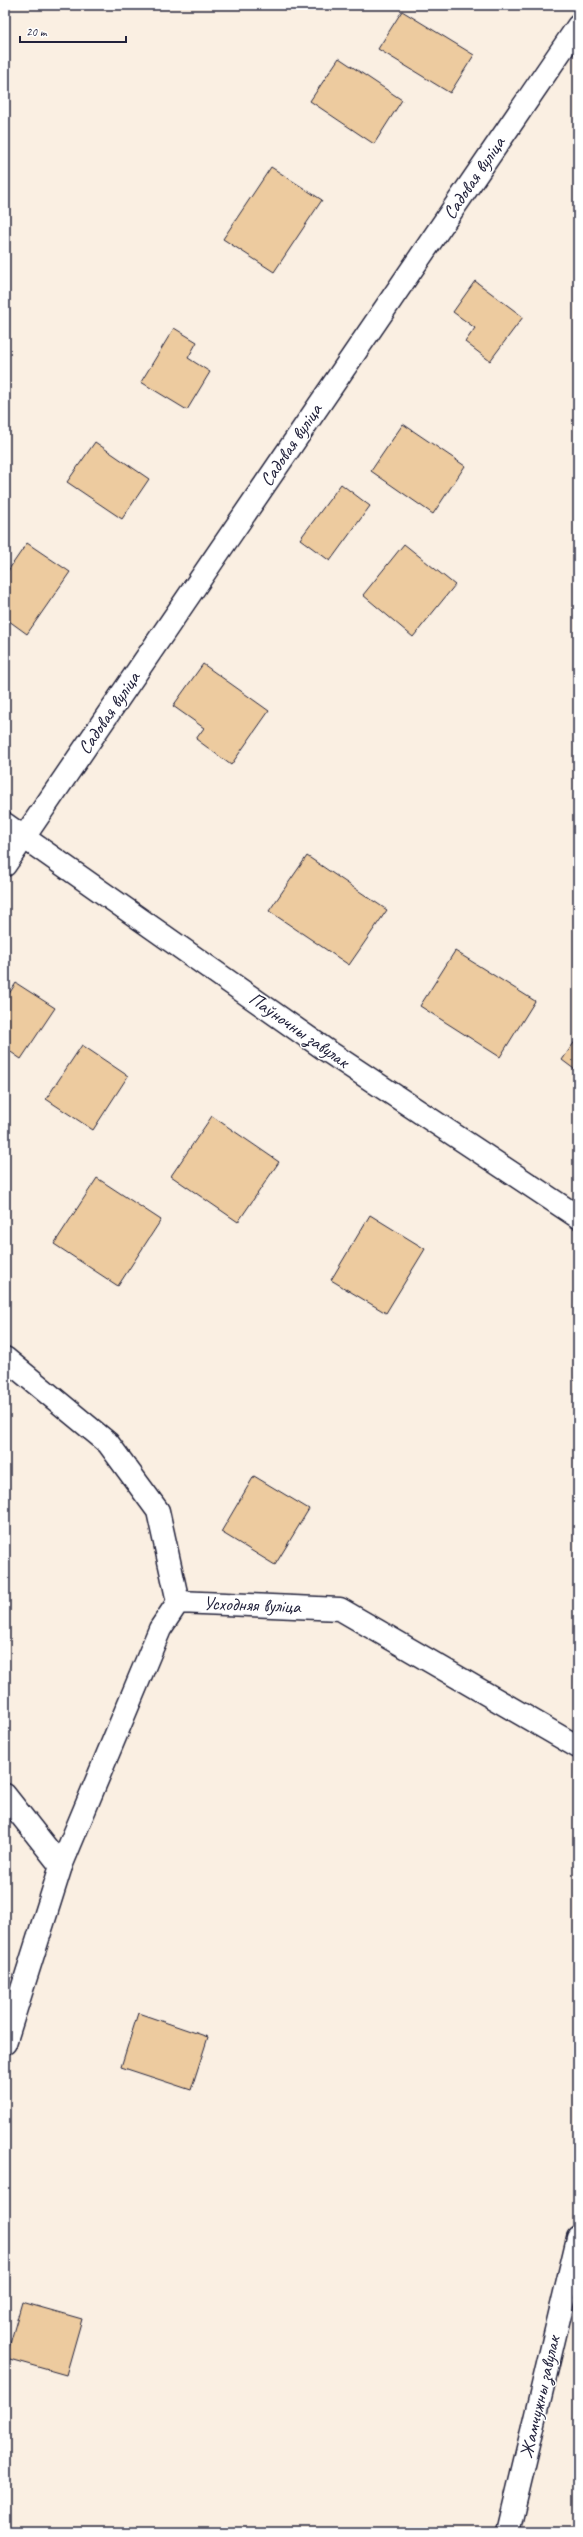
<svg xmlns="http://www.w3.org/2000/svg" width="583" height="2537" font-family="Caveat,sans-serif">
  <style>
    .building { fill: #edcb9f; stroke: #22223b }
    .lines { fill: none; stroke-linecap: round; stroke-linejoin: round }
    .minor-casing { stroke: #22223b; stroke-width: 25 }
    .minor { stroke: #fff; stroke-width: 22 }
    .labels { text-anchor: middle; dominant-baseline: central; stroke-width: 3; stroke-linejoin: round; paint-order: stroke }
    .street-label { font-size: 19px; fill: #22223b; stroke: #fff }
  </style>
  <rect width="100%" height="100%" fill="#faefe2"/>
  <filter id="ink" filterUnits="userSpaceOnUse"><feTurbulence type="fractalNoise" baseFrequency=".025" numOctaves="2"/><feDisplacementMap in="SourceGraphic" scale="8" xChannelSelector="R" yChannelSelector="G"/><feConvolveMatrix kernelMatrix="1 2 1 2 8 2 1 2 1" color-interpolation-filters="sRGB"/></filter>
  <g filter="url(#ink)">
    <g class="building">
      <polygon points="402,11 474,55 450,93 378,49"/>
      <polygon points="339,58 402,100 374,144 310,101"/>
      <polygon points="271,167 322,200 274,272 223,239"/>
      <polygon points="475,281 523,317 490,361 465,342 475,328 453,312"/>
      <polygon points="174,328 197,342 188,358 210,372 187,410 141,382"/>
      <polygon points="403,424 465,466 433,514 371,471"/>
      <polygon points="95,442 149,479 122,519 67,482"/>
      <polygon points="341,484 370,506 330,561 300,539"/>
      <polygon points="27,543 70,572 27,634 5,618 5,575"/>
      <polygon points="404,544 455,585 413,637 363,595"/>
      <polygon points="203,664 269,711 231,765 196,739 204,728 173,706"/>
      <polygon points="307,856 387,910 349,965 269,911"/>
      <polygon points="455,951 535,1001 500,1057 420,1006"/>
      <polygon points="16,983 55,1008 21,1059 5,1048 5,1000"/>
      <polygon points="578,1037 578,1072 562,1060"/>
      <polygon points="82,1045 128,1076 93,1130 46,1099"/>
      <polygon points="212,1116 279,1162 238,1222 171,1176"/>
      <polygon points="97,1178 161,1220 118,1286 54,1244"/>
      <polygon points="370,1215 425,1249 386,1313 331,1280"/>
      <polygon points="254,1476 309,1509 275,1565 221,1532"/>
      <polygon points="138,2013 208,2037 191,2090 121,2067"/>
      <polygon points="22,2302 82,2319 66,2375 6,2358"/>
    </g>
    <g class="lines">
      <g class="minor-casing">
        <g id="minor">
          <polyline points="5,824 326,1050 578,1217"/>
          <polyline points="5,865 578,26"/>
          <polyline points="5,1358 108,1443 158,1511 178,1602"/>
          <polyline points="5,1795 61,1866"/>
          <polyline points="5,2043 61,1866 160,1629 178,1602 340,1609 578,1747"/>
          <polyline points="508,2532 578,2238"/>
        </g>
      </g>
      <use href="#minor" class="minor"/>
    </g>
  </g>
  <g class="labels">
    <g class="street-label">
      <text transform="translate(474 178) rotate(-56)">Садовая вуліца</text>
      <text transform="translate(291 445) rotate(-56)">Садовая вуліца</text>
      <text transform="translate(109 713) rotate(-56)">Садовая вуліца</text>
      <text transform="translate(299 1030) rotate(35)">Паўночны завулак</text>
      <text transform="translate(252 1605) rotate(2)">Усходняя вуліца</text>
      <text transform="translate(540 2397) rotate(-77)">Жамчужны завулак</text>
    </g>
  </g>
  <rect width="583" height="2537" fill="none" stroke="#fff" stroke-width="20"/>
  <rect x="10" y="10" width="563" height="2517" fill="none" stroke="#22223b" stroke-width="1.5" filter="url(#ink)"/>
  <path d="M20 36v6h106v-6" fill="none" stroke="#22223b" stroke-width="2"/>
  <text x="26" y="36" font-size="12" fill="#22223b" stroke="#ffffff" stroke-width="3" paint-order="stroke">20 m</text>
</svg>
